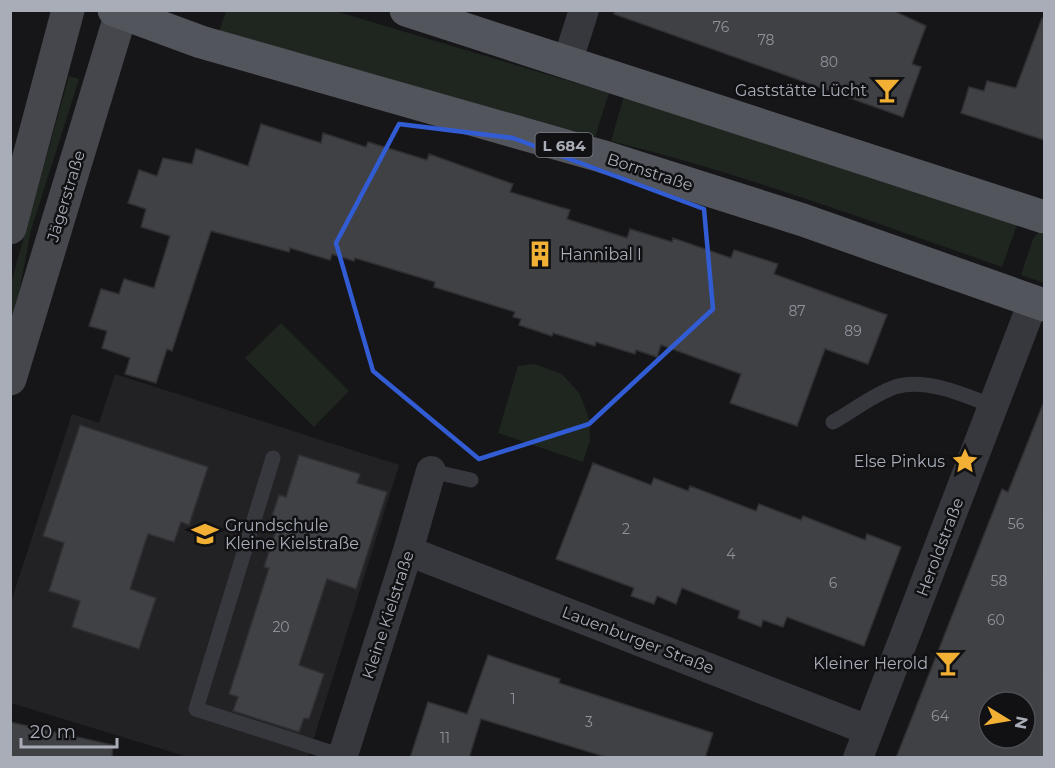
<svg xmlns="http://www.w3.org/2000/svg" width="1055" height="768" font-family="Montserrat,sans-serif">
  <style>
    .built { fill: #222225 }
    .green { fill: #1e261f }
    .building { fill: #404145; stroke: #303034; stroke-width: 1.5; fill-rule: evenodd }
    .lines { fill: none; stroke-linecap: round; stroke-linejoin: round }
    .lane { stroke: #37383d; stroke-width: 15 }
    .street { stroke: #37383d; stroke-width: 30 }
    .secondary { stroke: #45474d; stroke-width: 33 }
    .primary { stroke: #53555c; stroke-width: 33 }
    .marked { fill: none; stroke: #325cd3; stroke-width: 4.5; stroke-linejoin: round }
    .labels { text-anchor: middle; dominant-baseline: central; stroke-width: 5; stroke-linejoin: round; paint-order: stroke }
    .number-label { font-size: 14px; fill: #8e929b }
    .shield { fill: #111113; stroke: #7b7e86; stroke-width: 1.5 }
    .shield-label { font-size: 15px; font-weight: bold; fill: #a8adb8 }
    .poi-label { font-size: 16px; fill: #a8adb8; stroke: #111113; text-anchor: end }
    .street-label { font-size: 16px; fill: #a8adb8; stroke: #111113 }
  </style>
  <rect width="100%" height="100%" fill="#161618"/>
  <polygon class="built" points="115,374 399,465 308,757 188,757 11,703 11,602 72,414 99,423"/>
  <g class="green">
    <polygon points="226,11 335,11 609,93 595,137 219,32"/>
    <polygon points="69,76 79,79 31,230 11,334 11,283"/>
    <path d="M624 96 1017 225 1002 267C873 222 744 174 611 141Z"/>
    <polygon points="1039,232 1044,234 1044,283 1021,275 1033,239"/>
    <polygon points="281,323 349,391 314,427 245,358"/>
    <polygon points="534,364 562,374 580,394 589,419 590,440 583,462 498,433 518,366"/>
  </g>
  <g class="building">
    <polygon points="615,10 892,10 926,26 912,64 921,67 903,117 614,14"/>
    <polygon points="1042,18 1044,18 1044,140 961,113 969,87 984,91 987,81 1016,88"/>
    <polygon points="261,124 321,143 323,133 366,147 368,142 427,160 429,154 513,184 510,192 570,210 567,219 627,238 630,229 672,242 673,238 731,258 734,250 778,264 774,274 887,315 868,364 825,349 797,426 730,403 741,374 661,345 657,357 636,350 635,354 596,342 595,346 553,333 552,336 519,325 521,319 513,317 515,312 434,287 435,282 355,258 354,261 332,254 330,260 290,248 289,252 211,231 172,351 167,349 156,383 125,374 130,358 102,348 107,331 89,326 101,289 119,294 124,279 154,288 170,236 141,227 146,209 128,203 139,170 157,176 163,158 192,164 196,149 248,166"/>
    <path d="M1043 404 1044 758H896L1002 489 1008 492ZM989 702H1025V738H989Z"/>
    <polygon points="80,425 208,467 189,525 181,522 174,542 148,534 130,589 156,598 139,649 72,627 80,601 49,591 64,543 43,536"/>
    <polygon points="299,455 360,474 357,483 387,492 356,589 327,579 299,665 324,674 309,719 304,718 299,732 233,711 238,697 229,694 269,568 264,567 278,524 270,522 279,495 286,497"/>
    <polygon points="593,463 651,485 654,478 688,491 690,486 756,511 759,504 801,520 803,516 865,540 867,534 901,547 864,646 787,617 783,627 763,620 761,627 738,618 740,611 682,588 676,604 657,596 654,604 631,596 634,588 556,559"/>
    <polygon points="488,655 560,679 559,683 713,733 705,758 609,758 481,719 469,758 410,758 428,702 467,714"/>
    <polygon points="10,722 113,745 112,758 10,758"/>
  </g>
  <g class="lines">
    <g class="lane">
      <path d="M833 422C853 411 874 394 895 387 926 377 967 396 995 407"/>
      <polyline points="273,458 196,709 342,756"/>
      <polyline points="431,471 471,480"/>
    </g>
    <g class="street">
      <polyline points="567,63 584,10"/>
      <polyline points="408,551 868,730"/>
      <polyline points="342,758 408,551 431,471"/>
      <polyline points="858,758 1033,302"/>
    </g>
    <g class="secondary">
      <polyline points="10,228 68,10"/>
      <polyline points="10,379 122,10"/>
    </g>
    <g class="primary">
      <polyline points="114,10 201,42 601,156 803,220 1044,305"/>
      <polyline points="406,10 1044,217"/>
    </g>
  </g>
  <path class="marked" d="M399 124 513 138 704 209 713 309 589 424 479 459 373 371 336 243Z"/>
  <defs>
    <g id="bar-bare" transform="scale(2.07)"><path d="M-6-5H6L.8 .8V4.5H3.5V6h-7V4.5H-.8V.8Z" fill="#f2b134" stroke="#111113" stroke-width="2.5" paint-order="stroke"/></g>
    <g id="building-bare" transform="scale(2.07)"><path d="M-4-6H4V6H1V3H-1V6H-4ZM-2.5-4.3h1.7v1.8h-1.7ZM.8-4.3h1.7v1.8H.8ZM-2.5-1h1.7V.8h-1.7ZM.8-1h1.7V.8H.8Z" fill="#f2b134" stroke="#111113" stroke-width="2.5" paint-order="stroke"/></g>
    <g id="sight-bare" transform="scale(2.07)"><path d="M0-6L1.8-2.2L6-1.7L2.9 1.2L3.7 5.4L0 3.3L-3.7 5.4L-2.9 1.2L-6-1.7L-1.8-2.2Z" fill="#f2b134" stroke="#111113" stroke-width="2.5" paint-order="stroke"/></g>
    <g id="school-bare" transform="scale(2.07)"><path d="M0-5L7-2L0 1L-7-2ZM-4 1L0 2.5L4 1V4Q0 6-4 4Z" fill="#f2b134" stroke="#111113" stroke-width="2.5" paint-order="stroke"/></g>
  </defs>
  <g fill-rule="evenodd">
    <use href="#bar-bare" x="887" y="90"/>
    <use href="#building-bare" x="540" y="254"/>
    <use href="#sight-bare" x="965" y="461"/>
    <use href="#school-bare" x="205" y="534"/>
    <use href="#bar-bare" x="948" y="663"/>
  </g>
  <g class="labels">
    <g class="number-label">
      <text x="721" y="27">76</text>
      <text x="766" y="40">78</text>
      <text x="829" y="62">80</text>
      <text x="797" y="311">87</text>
      <text x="853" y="331">89</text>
      <text x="1016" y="524">56</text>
      <text x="626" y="529">2</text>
      <text x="731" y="554">4</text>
      <text x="999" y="581">58</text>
      <text x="833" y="583">6</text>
      <text x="996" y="620">60</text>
      <text x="281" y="627">20</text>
      <text x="513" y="699">1</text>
      <text x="940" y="716">64</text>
      <text x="589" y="722">3</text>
      <text x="445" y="738">11</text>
    </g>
    <rect class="shield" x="535.5" y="133" width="57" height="24" rx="4.5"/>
    <g class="shield-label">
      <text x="564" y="145">L 684</text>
    </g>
    <g class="poi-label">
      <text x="867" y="90">Gaststätte Lücht</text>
      <text x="560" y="254" text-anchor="start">Hannibal I</text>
      <text x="945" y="461">Else Pinkus</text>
      <text x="225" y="525" text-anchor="start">Grundschule<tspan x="225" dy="18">Kleine Kielstraße</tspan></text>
      <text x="928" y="663">Kleiner Herold</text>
    </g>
    <g class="street-label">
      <text transform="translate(650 172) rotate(18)">Bornstraße</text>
      <text transform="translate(66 196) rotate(-73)">Jägerstraße</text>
      <text transform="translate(940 547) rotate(-69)">Heroldstraße</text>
      <text transform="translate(388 615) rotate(-72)">Kleine Kielstraße</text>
      <text transform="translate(638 640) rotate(21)">Lauenburger Straße</text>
    </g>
  </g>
  <rect width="1055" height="768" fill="none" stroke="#a8adb8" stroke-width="24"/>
  <g transform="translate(1007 720) rotate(101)"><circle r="28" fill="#111113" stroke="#4d4f55" stroke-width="1.5"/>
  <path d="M0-4.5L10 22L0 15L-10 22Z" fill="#f2b134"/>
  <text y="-9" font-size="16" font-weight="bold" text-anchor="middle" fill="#a8adb8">N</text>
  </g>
  <path d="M21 738v9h96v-9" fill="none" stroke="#a8adb8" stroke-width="3"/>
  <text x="30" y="738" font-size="18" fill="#a8adb8" stroke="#111113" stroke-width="4.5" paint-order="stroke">20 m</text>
</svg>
